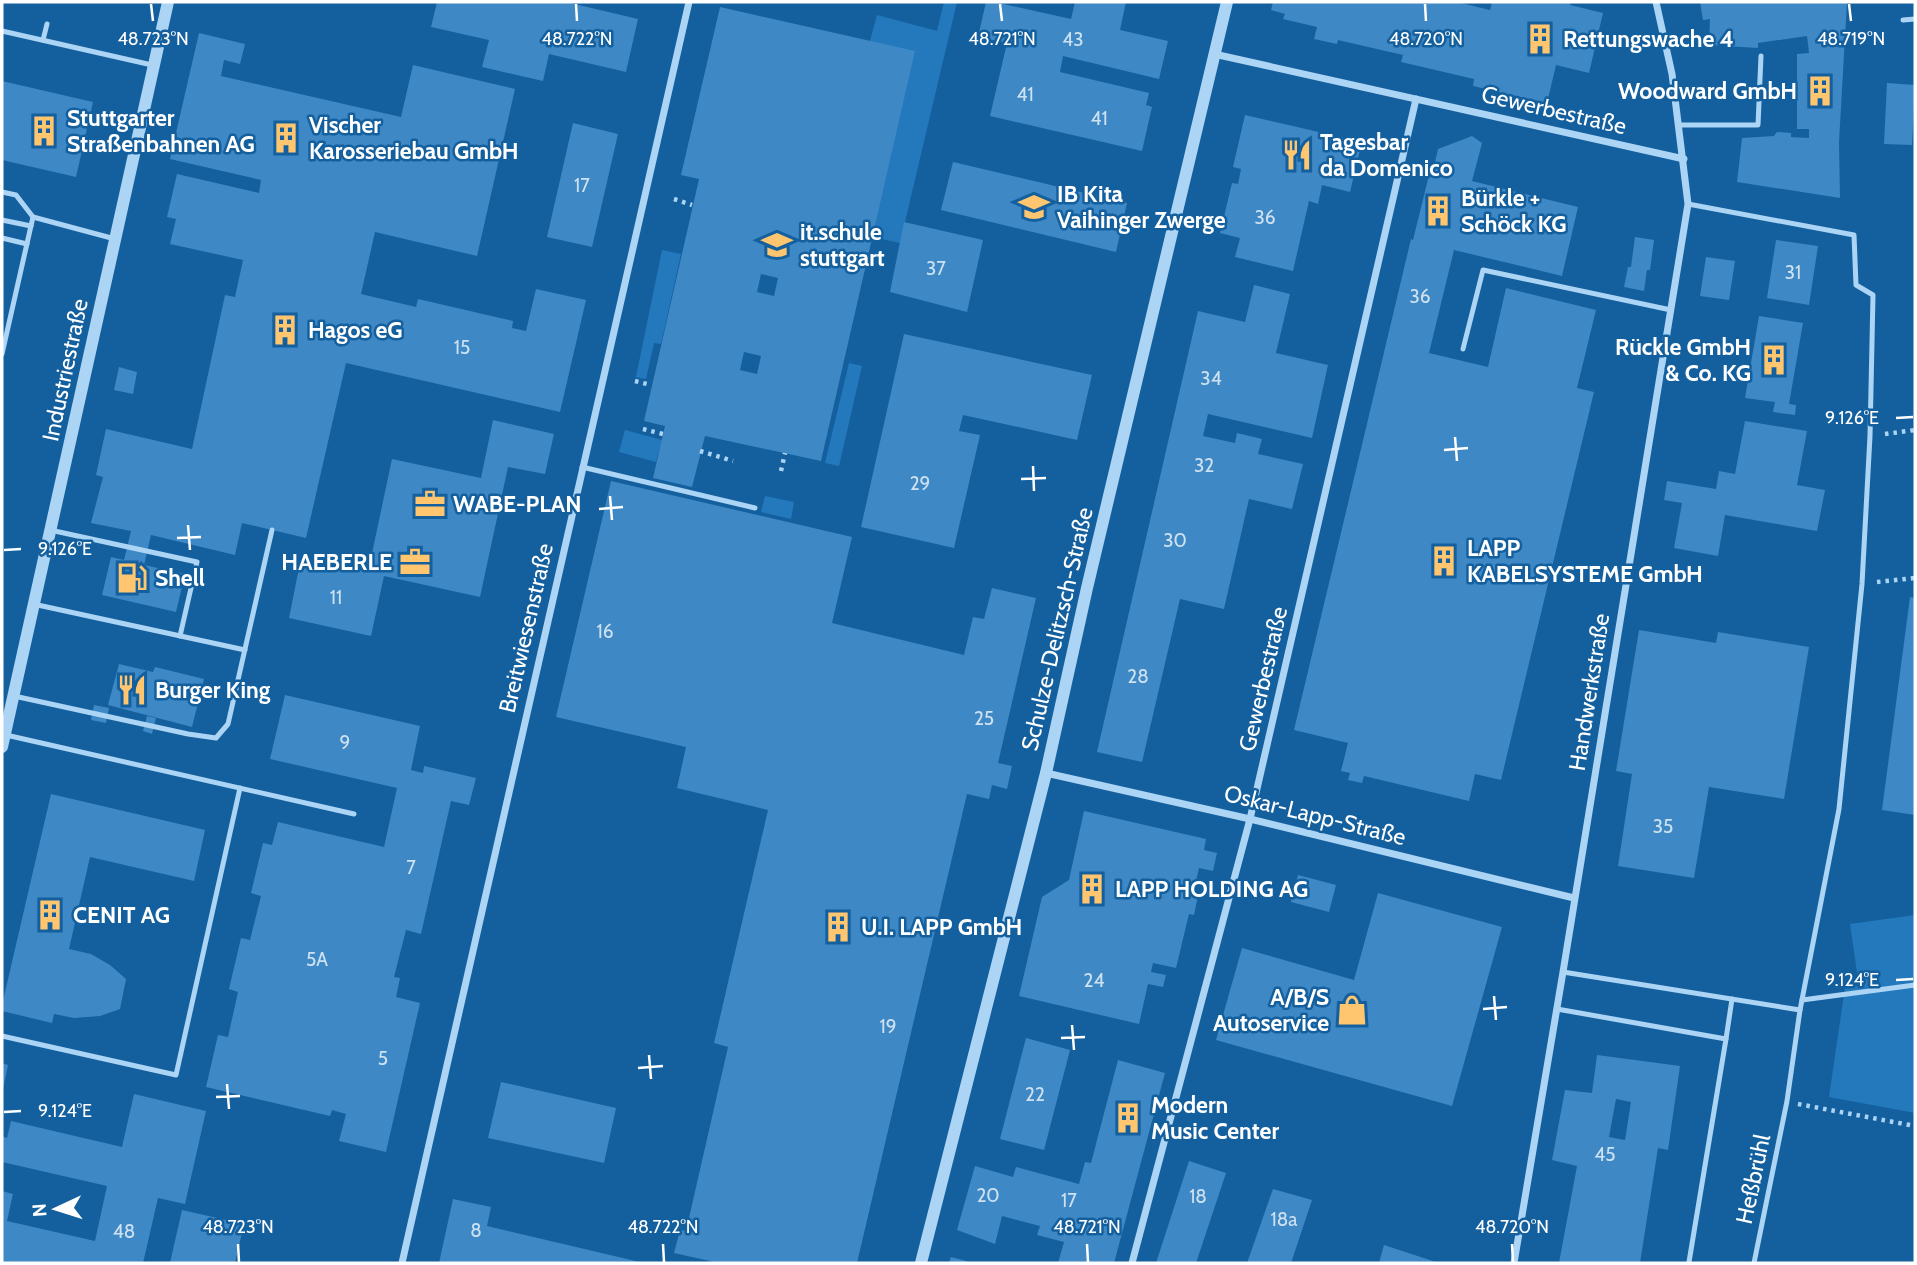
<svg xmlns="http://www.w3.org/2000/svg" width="1917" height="1265" font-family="Cabin,sans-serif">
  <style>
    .green { fill: #2379bc }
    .building { fill: #3d88c5; fill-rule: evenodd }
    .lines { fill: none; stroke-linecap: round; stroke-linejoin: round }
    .path { stroke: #acd4f4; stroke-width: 4.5; stroke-dasharray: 3.5 5; stroke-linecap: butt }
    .service { stroke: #acd4f4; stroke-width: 5 }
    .minor { stroke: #acd4f4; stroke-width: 7 }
    .tertiary { stroke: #acd4f4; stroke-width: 12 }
    .ticks { fill: none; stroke: #fff; stroke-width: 2.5 }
    .labels { text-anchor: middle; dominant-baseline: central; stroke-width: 5; stroke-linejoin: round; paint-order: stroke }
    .number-label { font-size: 19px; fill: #cee1f0 }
    .poi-label { font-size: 23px; font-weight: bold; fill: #fff; stroke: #14609f; text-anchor: start }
    .street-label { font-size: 23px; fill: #fff; stroke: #14609f }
    .ticks-label { font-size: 18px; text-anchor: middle; fill: #fff; stroke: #14609f; stroke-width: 5; stroke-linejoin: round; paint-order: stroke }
  </style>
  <rect width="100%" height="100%" fill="#14609f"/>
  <g class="green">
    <polygon points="944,2 957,2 900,243 872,237 870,41 877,15 937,31"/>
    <polygon points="662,250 681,254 661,344 654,343 646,379 636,377"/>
    <polygon points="849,363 862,366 839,466 825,463"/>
    <polygon points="625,430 662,440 656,462 619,452"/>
    <polygon points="765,496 794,502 791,519 761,512"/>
    <polygon points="1915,915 1915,1113 1829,1097 1845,987 1859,986 1850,924"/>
  </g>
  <g class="building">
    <polygon points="437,2 566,2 638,19 626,72 549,54 543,81 482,67 489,40 431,27"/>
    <polygon points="986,2 994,2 1071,19 1075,2 1126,2 1120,30 1168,41 1159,79 1063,56 1060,72 1149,93 1146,105 1152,107 1142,151 990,116 1007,43 978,37"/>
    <polygon points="1273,2 1457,2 1490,10 1492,2 1571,2 1570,5 1603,13 1589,73 1556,65 1547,103 1473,86 1474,79 1401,62 1403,55 1338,40 1337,44 1314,39 1317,27 1283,19 1285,14 1271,10"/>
    <polygon points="1700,2 1847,2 1839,142 1840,198 1737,182 1742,138 1774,136 1777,132 1791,133 1791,137 1809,138 1809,129 1797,129 1797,54 1809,53 1807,36 1758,43 1758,48 1709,45 1710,19 1703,20"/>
    <path d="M720 7 915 51 821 461 705 436 692 487 653 478 665 426 644 421 699 179 681 175ZM761 274 778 278 774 296 757 292ZM744 352 761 356 757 374 740 370Z"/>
    <polygon points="199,33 245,44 240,64 224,60 221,76 401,117 413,65 515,89 477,256 375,232 361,294 416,307 418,299 513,321 512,328 526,331 536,289 586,300 560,412 346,363 306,538 242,523 235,555 151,535 144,565 185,574 176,612 102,595 111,557 124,560 131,531 91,523 103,477 96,475 106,429 192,449 225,295 235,297 243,260 170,244 176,219 167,217 177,174 259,193 261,180 170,159"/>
    <polygon points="2,81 93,102 76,177 2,160"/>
    <polygon points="1887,83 1915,85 1912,145 1884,144"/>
    <polygon points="1245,115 1362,142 1350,192 1322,185 1318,204 1309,201 1293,271 1235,257 1240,238 1220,233 1232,183 1238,184 1241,169 1233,167"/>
    <polygon points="573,123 618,134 592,247 547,237"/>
    <polygon points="1472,136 1482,143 1472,181 1578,207 1562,276 1454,250 1429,353 1488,367 1506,288 1596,310 1577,388 1594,392 1501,780 1475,774 1469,801 1364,776 1362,783 1348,780 1350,773 1341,771 1348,743 1294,730 1411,239 1413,240 1430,171 1433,171 1438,149"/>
    <polygon points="953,162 1127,203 1116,252 941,210"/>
    <polygon points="904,222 983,240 967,312 890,292"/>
    <polygon points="1635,237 1654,240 1650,270 1647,270 1644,291 1624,287 1628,267 1631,267"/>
    <polygon points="1776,240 1818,246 1809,305 1767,298"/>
    <polygon points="1706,257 1735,261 1729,300 1700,296"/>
    <polygon points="1254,285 1290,294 1276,353 1328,365 1312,438 1208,414 1203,436 1235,443 1237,433 1262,439 1258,454 1303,464 1292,509 1249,499 1224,609 1180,599 1142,762 1097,752 1198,311 1245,322"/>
    <polygon points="1759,316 1803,323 1789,404 1796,405 1795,415 1773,412 1775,402 1745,398"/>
    <polygon points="904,334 1092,375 1077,440 963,415 959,431 980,435 954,548 861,527"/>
    <polygon points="119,367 137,372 133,394 114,390"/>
    <polygon points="493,420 554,434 545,474 508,467 480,597 384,576 371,636 289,618 301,558 368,572 392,459 481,478"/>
    <polygon points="1745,421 1807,431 1797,485 1825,490 1817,531 1725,515 1718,556 1674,548 1682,503 1664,500 1667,481 1716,489 1719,471 1735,474"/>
    <polygon points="611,481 852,537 832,623 964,655 973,617 984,619 992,588 1036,598 998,763 1012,766 1007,789 992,785 989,799 967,794 857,1263 719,1263 674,1253 680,1230 686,1231 728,1047 714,1043 768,810 677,788 686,747 556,717"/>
    <polygon points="1910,597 1915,598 1915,815 1882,810"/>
    <polygon points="1639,630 1716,643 1718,632 1809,647 1784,799 1709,787 1694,878 1618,866 1632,774 1616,771"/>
    <polygon points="119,664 153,672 155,667 204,679 192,727 108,705"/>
    <polygon points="285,695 420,726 411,770 423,773 424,766 476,778 469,805 451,801 421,934 406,930 394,977 400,978 396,997 420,1003 386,1152 339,1141 346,1114 332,1110 330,1116 206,1087 218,1035 228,1037 238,992 229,989 241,938 250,940 261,896 251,893 263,843 272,845 278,822 384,847 397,788 270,759"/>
    <polygon points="94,705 109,708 106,723 91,720"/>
    <polygon points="147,716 156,718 152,734 143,731"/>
    <polygon points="51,794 205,830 194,881 90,857 69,949 91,954 110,965 126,979 120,1009 100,1016 74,1018 54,1014 52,1023 2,1011 2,1005"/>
    <polygon points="1084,811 1206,839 1204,850 1217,853 1213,871 1199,868 1193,895 1198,896 1194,915 1189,914 1176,968 1153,963 1151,972 1166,975 1163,987 1148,984 1139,1024 1019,996 1042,897 1069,880"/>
    <polygon points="1298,875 1336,885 1329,912 1291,902"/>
    <polygon points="1378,893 1502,927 1452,1106 1216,1040 1242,948 1354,980"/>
    <polygon points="1026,1038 1070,1050 1044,1150 1000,1139"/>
    <path d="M1597 1055 1680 1066 1668 1150 1658 1148 1640 1263H1559L1577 1166 1552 1160 1565 1090 1592 1093ZM1616 1099 1631 1102 1625 1140 1609 1137Z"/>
    <polygon points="1118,1060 1165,1073 1114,1263 1058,1263 1064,1242 1037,1235 1040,1226 1002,1216 995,1244 957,1230 975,1166 1013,1177 1016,1167 1079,1184 1085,1162 1091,1163"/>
    <polygon points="2,1063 8,1065 3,1089 2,1089"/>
    <polygon points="501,1082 616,1108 604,1163 488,1138"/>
    <polygon points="134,1094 206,1111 185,1204 158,1198 143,1263 2,1263 2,1191 13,1194 7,1221 95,1241 107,1186 2,1162 2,1136 7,1138 11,1121 122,1147"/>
    <polygon points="1189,1161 1226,1173 1196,1263 1156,1263"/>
    <polygon points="1273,1189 1312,1200 1291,1263 1247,1263"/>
    <polygon points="453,1199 491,1207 487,1226 644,1263 439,1263"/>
    <polygon points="182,1210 244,1224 235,1263 170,1263"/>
    <polygon points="1384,1245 1439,1263 1379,1263"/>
    <polygon points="951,1257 970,1262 970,1263 949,1263"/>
  </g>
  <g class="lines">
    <g class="path">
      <polyline points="674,199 692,205"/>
      <polyline points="635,381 651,385"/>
      <polyline points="643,429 663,434"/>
      <polyline points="1885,434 1915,430"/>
      <polyline points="700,451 733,461"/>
      <polyline points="781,471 785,453"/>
      <polyline points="1877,582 1915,578"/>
      <polyline points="1798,1104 1915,1126"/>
    </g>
    <g class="service">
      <polyline points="1903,20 1915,19"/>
      <polyline points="2,31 152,65"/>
      <polyline points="43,40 47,24"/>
      <polyline points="1679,125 1758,125 1761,56"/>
      <polyline points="2,192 16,195 33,217 115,239"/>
      <polyline points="1688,204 1854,235 1856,285 1873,295 1870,436 1862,584 1839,809 1800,1010 1787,1101 1754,1263"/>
      <polyline points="2,220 31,226"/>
      <polyline points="2,238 27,244"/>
      <polyline points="1463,349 1483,270 1671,310"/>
      <polyline points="2,354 33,217"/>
      <polyline points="582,467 755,508"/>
      <polyline points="50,530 197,562 180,636"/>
      <polyline points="33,604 245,650"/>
      <polyline points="14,696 188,734 216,738 228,724 272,530"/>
      <polyline points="6,735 354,814"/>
      <polyline points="1563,972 1800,1010"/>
      <polyline points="1802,1000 1915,985"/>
      <polyline points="1557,1009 1726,1039 1689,1262"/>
      <polyline points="2,1036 176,1075 240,788"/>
      <polyline points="1726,1039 1732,999"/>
    </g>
    <g class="minor">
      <polyline points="1214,54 1684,159"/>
      <polyline points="1046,773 1250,819 1574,898"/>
      <polyline points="402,1263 689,2"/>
      <polyline points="1132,1263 1250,819 1416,99"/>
      <polyline points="1514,1263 1563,972 1688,204 1672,74 1656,2"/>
    </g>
    <g class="tertiary">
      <polyline points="2,747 168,2"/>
      <polyline points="921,1263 1046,773 1087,588 1227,2"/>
    </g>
  </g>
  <path class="ticks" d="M151 4 153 21M576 4 577 21M1000 4 1002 21M1425 4 1426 21M1849 4 1851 21M1896 418 1913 417M1455 437 1457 461M1444 450 1468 448M1033 466 1034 491M1021 479 1046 478M610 496 612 520M599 509 623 507M188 525 190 550M177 538 201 537M4 550 21 549M1896 980 1913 979M1494 996 1496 1020M1483 1009 1507 1007M1072 1025 1074 1050M1061 1038 1085 1037M649 1055 651 1079M638 1068 663 1066M227 1084 229 1109M216 1097 240 1096M4 1112 21 1111M238 1244 239 1262M663 1244 664 1262M1087 1244 1088 1262M1512 1244 1513 1262"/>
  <defs>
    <g id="building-bare" transform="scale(2.415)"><path d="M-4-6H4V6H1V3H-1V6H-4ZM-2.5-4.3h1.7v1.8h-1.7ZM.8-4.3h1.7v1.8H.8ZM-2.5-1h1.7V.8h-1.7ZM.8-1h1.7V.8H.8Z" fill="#ffc66f" stroke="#14609f" stroke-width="2.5" paint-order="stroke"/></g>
    <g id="restaurant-bare" transform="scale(2.415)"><path d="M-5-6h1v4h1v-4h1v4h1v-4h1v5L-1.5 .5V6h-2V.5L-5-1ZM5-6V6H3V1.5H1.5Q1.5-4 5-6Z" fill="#ffc66f" stroke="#14609f" stroke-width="2.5" paint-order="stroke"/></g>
    <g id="school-bare" transform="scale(2.415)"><path d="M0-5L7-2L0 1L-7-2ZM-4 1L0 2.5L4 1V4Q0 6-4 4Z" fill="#ffc66f" stroke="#14609f" stroke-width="2.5" paint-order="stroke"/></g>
    <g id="office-bare" transform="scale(2.415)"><path d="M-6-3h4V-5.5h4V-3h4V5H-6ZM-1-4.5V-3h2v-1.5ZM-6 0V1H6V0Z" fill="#ffc66f" stroke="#14609f" stroke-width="2.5" paint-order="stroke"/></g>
    <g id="fuel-bare" transform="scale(2.415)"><path d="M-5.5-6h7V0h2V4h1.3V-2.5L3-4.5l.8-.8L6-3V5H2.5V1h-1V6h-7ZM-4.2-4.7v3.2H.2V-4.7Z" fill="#ffc66f" stroke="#14609f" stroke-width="2.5" paint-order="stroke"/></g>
    <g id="shop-bare" transform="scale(2.415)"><path d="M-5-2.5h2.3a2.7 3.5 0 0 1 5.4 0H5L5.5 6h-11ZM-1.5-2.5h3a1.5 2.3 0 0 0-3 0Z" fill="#ffc66f" stroke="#14609f" stroke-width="2.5" paint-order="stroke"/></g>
  </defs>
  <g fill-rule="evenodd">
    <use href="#building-bare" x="1540" y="39"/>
    <use href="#building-bare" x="1820" y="91"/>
    <use href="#building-bare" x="44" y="131"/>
    <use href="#building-bare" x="286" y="138"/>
    <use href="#restaurant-bare" x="1297" y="155"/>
    <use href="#school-bare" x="1034" y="207"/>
    <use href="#building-bare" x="1438" y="211"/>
    <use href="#school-bare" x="777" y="245"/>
    <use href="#building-bare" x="285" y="330"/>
    <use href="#building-bare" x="1774" y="360"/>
    <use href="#office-bare" x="430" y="504"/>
    <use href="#building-bare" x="1444" y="561"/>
    <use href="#office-bare" x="415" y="562"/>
    <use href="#fuel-bare" x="132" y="578"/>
    <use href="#restaurant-bare" x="132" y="690"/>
    <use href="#building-bare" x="1092" y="889"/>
    <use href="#building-bare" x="50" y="915"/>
    <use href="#building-bare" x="838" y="927"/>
    <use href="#shop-bare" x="1352" y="1010"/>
    <use href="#building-bare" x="1128" y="1118"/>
  </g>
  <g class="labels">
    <g class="number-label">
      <text x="1073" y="39">43</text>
      <text x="1025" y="94">41</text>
      <text x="1099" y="118">41</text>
      <text x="582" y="185">17</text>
      <text x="1265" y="217">36</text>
      <text x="936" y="268">37</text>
      <text x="1793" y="272">31</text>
      <text x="1420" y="296">36</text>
      <text x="462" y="347">15</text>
      <text x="1211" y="378">34</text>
      <text x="1204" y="465">32</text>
      <text x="920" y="483">29</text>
      <text x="1175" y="540">30</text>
      <text x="336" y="597">11</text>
      <text x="605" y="631">16</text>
      <text x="1138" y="676">28</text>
      <text x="984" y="718">25</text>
      <text x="345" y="742">9</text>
      <text x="1663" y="826">35</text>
      <text x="411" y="867">7</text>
      <text x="317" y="959">5A</text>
      <text x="1094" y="980">24</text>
      <text x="888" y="1026">19</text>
      <text x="383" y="1058">5</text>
      <text x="1035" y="1094">22</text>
      <text x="1605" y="1154">45</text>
      <text x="988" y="1195">20</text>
      <text x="1198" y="1196">18</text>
      <text x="1069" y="1200">17</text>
      <text x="1284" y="1219">18a</text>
      <text x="476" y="1230">8</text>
      <text x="124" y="1231">48</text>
    </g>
    <g class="poi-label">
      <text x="1563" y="39">Rettungswache 4</text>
      <text x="1797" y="91" text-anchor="end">Woodward GmbH</text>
      <text x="67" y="118">Stuttgarter<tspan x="67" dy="26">Straßenbahnen AG</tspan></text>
      <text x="309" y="125">Vischer<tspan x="309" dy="26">Karosseriebau GmbH</tspan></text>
      <text x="1320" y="142">Tagesbar<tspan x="1320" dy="26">da Domenico</tspan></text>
      <text x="1057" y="194">IB Kita<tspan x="1057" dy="26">Vaihinger Zwerge</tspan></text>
      <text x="1461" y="198">Bürkle +<tspan x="1461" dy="26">Schöck KG</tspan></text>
      <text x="800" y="232">it.schule<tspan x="800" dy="26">stuttgart</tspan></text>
      <text x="308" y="330">Hagos eG</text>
      <text x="1751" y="347" text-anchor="end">Rückle GmbH<tspan x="1751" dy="26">&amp; Co. KG</tspan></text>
      <text x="453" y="504">WABE-PLAN</text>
      <text x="1467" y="548">LAPP<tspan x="1467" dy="26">KABELSYSTEME GmbH</tspan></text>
      <text x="392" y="562" text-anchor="end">HAEBERLE</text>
      <text x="155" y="578">Shell</text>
      <text x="155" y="690">Burger King</text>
      <text x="1115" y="889">LAPP HOLDING AG</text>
      <text x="73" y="915">CENIT AG</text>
      <text x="861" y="927">U.I. LAPP GmbH</text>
      <text x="1329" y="997" text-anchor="end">A/B/S<tspan x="1329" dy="26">Autoservice</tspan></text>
      <text x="1151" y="1105">Modern<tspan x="1151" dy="26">Music Center</tspan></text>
    </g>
    <g class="street-label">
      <text transform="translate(1554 110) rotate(13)">Gewerbestraße</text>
      <text transform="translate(65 370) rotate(-78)">Industriestraße</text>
      <text transform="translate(526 628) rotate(-77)">Breitwiesenstraße</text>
      <text transform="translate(1057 629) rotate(-77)">Schulze-Delitzsch-Straße</text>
      <text transform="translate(1263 679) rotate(-77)">Gewerbestraße</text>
      <text transform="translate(1589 692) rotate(-81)">Handwerkstraße</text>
      <text transform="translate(1315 815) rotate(14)">Oskar-Lapp-Straße</text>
      <text transform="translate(1753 1179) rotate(-78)">Heßbrühl</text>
    </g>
  </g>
  <g class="ticks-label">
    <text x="153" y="45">48.723°N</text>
    <text x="577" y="45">48.722°N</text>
    <text x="1002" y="45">48.721°N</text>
    <text x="1426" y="45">48.720°N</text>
    <text x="1851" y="45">48.719°N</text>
    <text x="1852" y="424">9.126°E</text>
    <text x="65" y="555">9.126°E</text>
    <text x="1852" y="986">9.124°E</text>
    <text x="65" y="1117">9.124°E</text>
    <text x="238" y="1233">48.723°N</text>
    <text x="663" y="1233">48.722°N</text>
    <text x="1087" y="1233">48.721°N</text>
    <text x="1512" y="1233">48.720°N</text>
  </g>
  <rect width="1917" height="1265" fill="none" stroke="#ffffff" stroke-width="7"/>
  <g transform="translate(56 1209) rotate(266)" stroke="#14609f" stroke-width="5" paint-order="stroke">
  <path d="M0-5L12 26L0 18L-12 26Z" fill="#ffffff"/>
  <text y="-10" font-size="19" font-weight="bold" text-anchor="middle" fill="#ffffff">N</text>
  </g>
</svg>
